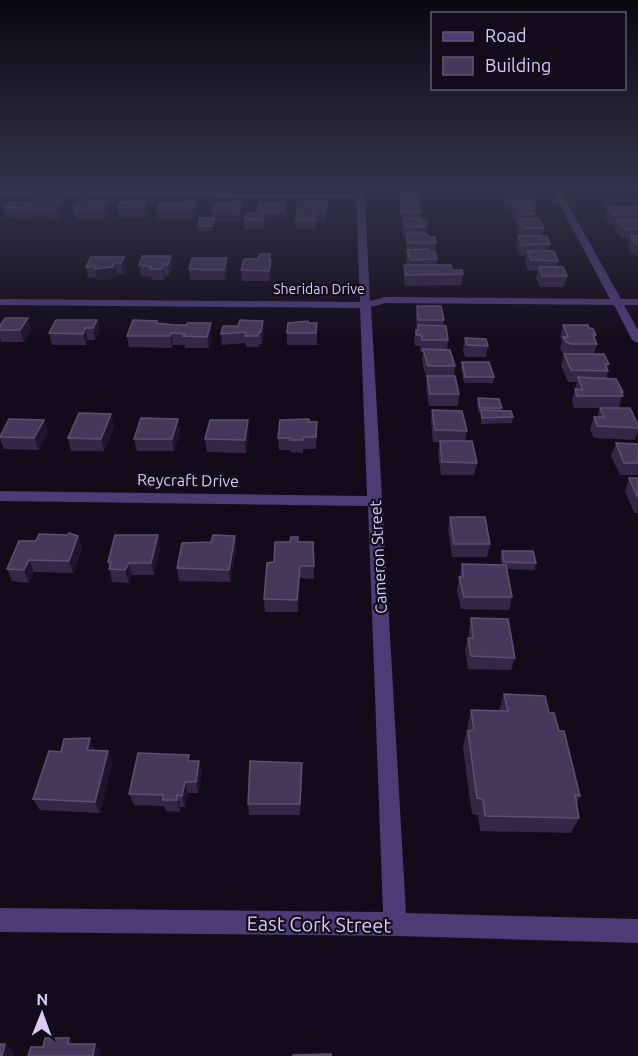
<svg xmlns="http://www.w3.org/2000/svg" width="638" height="1056" font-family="Ubuntu,sans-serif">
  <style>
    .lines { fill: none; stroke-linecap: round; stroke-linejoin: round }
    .minor { fill: #4c3b75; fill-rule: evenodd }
    .wall { fill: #352647 }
    .shaded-wall { fill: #1f142d }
    .building { fill: #46385a; stroke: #5e4f73; stroke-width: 1.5 }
    .labels { text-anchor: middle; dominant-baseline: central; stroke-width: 4.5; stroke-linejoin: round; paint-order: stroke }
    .far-street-label { font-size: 14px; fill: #dbcafa; stroke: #120c1a }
    .street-label { font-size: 16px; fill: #dbcafa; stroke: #120c1a }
    .near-street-label { font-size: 20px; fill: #dbcafa; stroke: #120c1a }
  </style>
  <rect width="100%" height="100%" fill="#120c1a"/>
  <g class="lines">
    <polygon class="minor" points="356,190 364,190 365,197 370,301 385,297 610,299 552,190 560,190 621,299 638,299 638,305 624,305 638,330 638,343 632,340 614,305 385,303 371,307 406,913 638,919 638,943 395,936 0,932 0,908 383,912 368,506 0,501 0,491 367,496 360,308 0,305 0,299 360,302 356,199 0,195 0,191 356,194"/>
  </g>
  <g class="wall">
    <polygon points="400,193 420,199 420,218 422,221 427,225 426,233 436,243 435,253 437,259 436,265 463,274 461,285 405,286 404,276 404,265 407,265 406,260 407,251 406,243 406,238 404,238 402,228 403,223 401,223 400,214"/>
    <polygon points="505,194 529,199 536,202 534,211 535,214 534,219 544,228 542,236 550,244 549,251 558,261 557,267 567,276 564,287 540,287 536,278 538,271 528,271 525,261 526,255 520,256 516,246 518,236 520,236 517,229 518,224 516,224 511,215 512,212 506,212 503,204"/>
    <polygon points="107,201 109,210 104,220 75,220 73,210"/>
    <polygon points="146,201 148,211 145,218 118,218 117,208"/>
    <polygon points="9,202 64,210 59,219 6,218 4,208"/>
    <polygon points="196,202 197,212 194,219 158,219 157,209"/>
    <polygon points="241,202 241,212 240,222 214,221 212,231 199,231 198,226 212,218 212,211"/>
    <polygon points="327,202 326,221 316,221 315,230 296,230 296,220"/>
    <polygon points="607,206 638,206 638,256 636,256 630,253 628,246 630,239 621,239 614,230 616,225 611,225 605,216"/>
    <polygon points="258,211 286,213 284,221 265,223 263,230 245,230 244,219 258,213"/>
    <polygon points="171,256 172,267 169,276 165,276 164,280 152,280 151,277 141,276 139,265"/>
    <polygon points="124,257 126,268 123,274 117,274 115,278 97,280 97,278 88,277 86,267"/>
    <polygon points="189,269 228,269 225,280 190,280"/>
    <polygon points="241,270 271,271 269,281 242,281"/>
    <polygon points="417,306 444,320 443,326 448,340 447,350 455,366 454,376 459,394 458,406 429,406 426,388 427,377 426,377 422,361 423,352 420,352 420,346 415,346 414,341 416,330 417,330 416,317"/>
    <polygon points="97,320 99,331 95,340 88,340 86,345 52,345 49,333"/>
    <polygon points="157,323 212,335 209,348 185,348 185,345 173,345 172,348 129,347 127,336"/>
    <polygon points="308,323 317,323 317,345 287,345 287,333"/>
    <polygon points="563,325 589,328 596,335 595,340 597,344 594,354 609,364 607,368 608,371 606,379 623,392 619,408 638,425 638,431 635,440 594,438 590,430 594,417 597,417 600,408 574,408 572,401 577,382 568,382 561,366 564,354 563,354 560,348 562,341 560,337"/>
    <polygon points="0,326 31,329 24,342 1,342 0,338"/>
    <polygon points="223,326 264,332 262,344 259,344 259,347 246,347 246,343 222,345 221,334"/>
    <polygon points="465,338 488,346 486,357 465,357 463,350"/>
    <polygon points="462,362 494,377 493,383 464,383 461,368"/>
    <polygon points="478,398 502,408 501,410 513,417 512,423 481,424 481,414 479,414 477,404"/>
    <polygon points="432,410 467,431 465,441 477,463 474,475 441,475 438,453 440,442 433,442 431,422"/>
    <polygon points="178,419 180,431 174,451 137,451 134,439"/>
    <polygon points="44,420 48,432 39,450 4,449 0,439 0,435"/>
    <polygon points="248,420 249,433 246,453 207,452 205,439"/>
    <polygon points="309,422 317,422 316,449 303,449 303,453 290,452 290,450 279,450 278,438"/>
    <polygon points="114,426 104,451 71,451 68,438"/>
    <polygon points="616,443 638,444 638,475 620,475 611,456"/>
    <polygon points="629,478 638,478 638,513 634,513 625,491"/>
    <polygon points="450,517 490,544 487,557 452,557 448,529"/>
    <polygon points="78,536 82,548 73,573 34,572 29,583 12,581 7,569 36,541"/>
    <polygon points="235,536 236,548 230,582 179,581 177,568 211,542"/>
    <polygon points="298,542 313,542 314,579 300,578 298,612 265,612 264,599 274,562"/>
    <polygon points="160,547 154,575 132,575 129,583 112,582 108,562"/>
    <polygon points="502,551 536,563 535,570 507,569 512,597 509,610 461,609 457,590 462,564 502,565 500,558"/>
    <polygon points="471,618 515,658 511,670 468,669 465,650 468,638 469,638 469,630"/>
    <polygon points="504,694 549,713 559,731 580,796 577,803 579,818 571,833 480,831 478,815 472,814 463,748 471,710 499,711"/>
    <polygon points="90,738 95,751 112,763 100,813 40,810 33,799 61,752"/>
    <polygon points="190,761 202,773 198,793 188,793 185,807 180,807 180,812 166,811 164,806 134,805 129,794"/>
    <polygon points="302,763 302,775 300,815 249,815 248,804"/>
  </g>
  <g class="shaded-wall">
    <polygon points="62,200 64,210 59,219 56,209"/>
    <polygon points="107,201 109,210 104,220 102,210"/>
    <polygon points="146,201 148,211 145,218 143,208"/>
    <polygon points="196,202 197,212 194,219 193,209"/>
    <polygon points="241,202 241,212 240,222 239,212"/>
    <polygon points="285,203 286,213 284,221 266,223 266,213"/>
    <polygon points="264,213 265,223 263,230 263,220"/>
    <polygon points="214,218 214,224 212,231 212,226"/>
    <polygon points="270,254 271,271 269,281 269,260"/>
    <polygon points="171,256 172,267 169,276 168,265"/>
    <polygon points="124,257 126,268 123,274 121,263"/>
    <polygon points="227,258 228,269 225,280 224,270"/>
    <polygon points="115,263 117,274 115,278 97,280 95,269"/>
    <polygon points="163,265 165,276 164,280 162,269"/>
    <polygon points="28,318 31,329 24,342 20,330"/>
    <polygon points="97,320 99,331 95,340 93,328"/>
    <polygon points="263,321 264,332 262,344 261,332"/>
    <polygon points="211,323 212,335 209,348 207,337"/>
    <polygon points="85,328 88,340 86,345 83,334"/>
    <polygon points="171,333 173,345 172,348 170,336"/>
    <polygon points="111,414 114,426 104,451 101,439"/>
    <polygon points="178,419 180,431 174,451 172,439"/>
    <polygon points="44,420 48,432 39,450 34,438"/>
    <polygon points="248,420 249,433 246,453 245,440"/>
    <polygon points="158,535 160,547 154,575 151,563"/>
    <polygon points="78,536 82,548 73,573 69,561"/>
    <polygon points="235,536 236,548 230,582 229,570"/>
    <polygon points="29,560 34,572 29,583 24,570"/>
    <polygon points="129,563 132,575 129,583 125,570"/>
    <polygon points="300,566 300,578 298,612 297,600"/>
    <polygon points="90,738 95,750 91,762 87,750"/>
    <polygon points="108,751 112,763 100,813 95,802"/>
    <polygon points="199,761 202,773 198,793 196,782"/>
    <polygon points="302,763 302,775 300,815 300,804"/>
    <polygon points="185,782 188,793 185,807 182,796"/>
    <polygon points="177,795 180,807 180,812 177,800"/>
    <polygon points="69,1038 76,1045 68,1044"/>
    <polygon points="5,1044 14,1052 13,1056 2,1056"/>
    <polygon points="95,1044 101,1052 100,1056 93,1056"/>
  </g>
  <g class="building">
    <polygon points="402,191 419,191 420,199 403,199 400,193"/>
    <polygon points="505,194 527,195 529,199 534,199 536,202 508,202"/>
    <polygon points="34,200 62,200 56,209 4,208 9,202 31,203"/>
    <polygon points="81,200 107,201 102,210 73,210"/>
    <polygon points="146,201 143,208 117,208 120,202"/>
    <polygon points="196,202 193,209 157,209 159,203"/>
    <polygon points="241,202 239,212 212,211 215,203"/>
    <polygon points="298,202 327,202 326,211 313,211 316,213 315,220 296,220"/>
    <polygon points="259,203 285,203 284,211 266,213 258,211"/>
    <polygon points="400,204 419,204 421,213 402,213"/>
    <polygon points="513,205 531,205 535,214 518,214"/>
    <polygon points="607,206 638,206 638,215 614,215"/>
    <polygon points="246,213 264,213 263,220 244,219"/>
    <polygon points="200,218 214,218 212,226 198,226"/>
    <polygon points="403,218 421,218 422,221 426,221 427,225 422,225 423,227 405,227"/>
    <polygon points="519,219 539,219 544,228 523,228"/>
    <polygon points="617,220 638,220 638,229 624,229"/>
    <polygon points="407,233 426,233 429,237 435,237 436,243 408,243"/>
    <polygon points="631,235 638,236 638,245 633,242"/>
    <polygon points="518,236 547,236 550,244 522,245"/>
    <polygon points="428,249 429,252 435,252 437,259 410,260 407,250"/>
    <polygon points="527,251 554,251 558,261 531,260"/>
    <polygon points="259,254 270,254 269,260 271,260 269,271 241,270 244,259 258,259"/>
    <polygon points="142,256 171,256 168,265 163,265 162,269 150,269 151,267 139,265"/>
    <polygon points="91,257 124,257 121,263 115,263 113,267 95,269 96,267 86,267"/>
    <polygon points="192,258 227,258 224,270 189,269"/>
    <polygon points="404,265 451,265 452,270 462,270 463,274 406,275"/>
    <polygon points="539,267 563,267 567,276 542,276"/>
    <polygon points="417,306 441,306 444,320 418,320"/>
    <polygon points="5,318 28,318 20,330 0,330 0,326"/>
    <polygon points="56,320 97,320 93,328 85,328 83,334 49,333"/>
    <polygon points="133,320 157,321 156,323 175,325 187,325 187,323 211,323 207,337 183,336 185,334 171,333 170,336 127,336"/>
    <polygon points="240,320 263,321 261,332 259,332 258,336 245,336 246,332 221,334 223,326 238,326"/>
    <polygon points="308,321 308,323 317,323 316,333 287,333 288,323"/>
    <polygon points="418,325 446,326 448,340 422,340 421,335 416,335 416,330 418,330"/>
    <polygon points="563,325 588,325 589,328 593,329 596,335 593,335 597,344 571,344 566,342 563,337 568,337"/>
    <polygon points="465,338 486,339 488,346 467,345"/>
    <polygon points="423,349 450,350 455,366 428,366"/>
    <polygon points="564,354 604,354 609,364 605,364 608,371 571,370"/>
    <polygon points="462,362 489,362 494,377 465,377"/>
    <polygon points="427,376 455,376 459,394 430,394"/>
    <polygon points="578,377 616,379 623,392 621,392 623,396 577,396 575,389 583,390"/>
    <polygon points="478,398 499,399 502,408 480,408"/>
    <polygon points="600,408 630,408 638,425 638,428 597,426 594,417 604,417"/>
    <polygon points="432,410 462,411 467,431 435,430"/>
    <polygon points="481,410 511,411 513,417 482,418"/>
    <polygon points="79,413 111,414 101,439 68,438"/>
    <polygon points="141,418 178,419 172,439 134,439"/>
    <polygon points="9,419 44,420 34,438 0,437"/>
    <polygon points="309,419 309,422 317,422 316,437 303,437 303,440 290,440 290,438 278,438 280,420"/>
    <polygon points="210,420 248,420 245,440 205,439"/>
    <polygon points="440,441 472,441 477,463 442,462"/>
    <polygon points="616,443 638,444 638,463 624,463"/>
    <polygon points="629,478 638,478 638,498"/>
    <polygon points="450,517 485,517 490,544 454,544"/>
    <polygon points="69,533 78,536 69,561 29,560 24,570 7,569 19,541 36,541 39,534 67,535"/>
    <polygon points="115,535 158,535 151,563 129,563 125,570 109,569 111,562 108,562"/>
    <polygon points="213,535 235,536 229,570 177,568 182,543 211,542"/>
    <polygon points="291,537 298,537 298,542 313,542 314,566 300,566 297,600 264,599 267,563 274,562 275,542 290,542"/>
    <polygon points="502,551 533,551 536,563 504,562"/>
    <polygon points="462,564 506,565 512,597 464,597 459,577 463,577"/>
    <polygon points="471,618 508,619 515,658 471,656 468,638 473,638"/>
    <polygon points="504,694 545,696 549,713 554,713 559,731 564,731 580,796 575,795 579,818 485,816 483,799 477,798 468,731 474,730 471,710 508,711"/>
    <polygon points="90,738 87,750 108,751 95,802 33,799 49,751 61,752 64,739"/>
    <polygon points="138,753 189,755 188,761 199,761 196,782 185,782 182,796 177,795 177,800 163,800 163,795 129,794"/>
    <polygon points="250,761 302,763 300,804 248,804"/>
    <polygon points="45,1038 69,1038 68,1044 95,1044 93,1056 28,1056 31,1047 43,1047"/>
    <polygon points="0,1044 5,1044 2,1056 0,1056"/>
    <polygon points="331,1054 331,1056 293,1056 293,1055"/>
  </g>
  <linearGradient id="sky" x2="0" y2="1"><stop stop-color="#0a070e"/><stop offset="0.56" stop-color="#333449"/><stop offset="1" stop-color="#333449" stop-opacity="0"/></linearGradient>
  <rect width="638" height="338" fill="url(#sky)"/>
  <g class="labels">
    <g class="far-street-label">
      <text x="319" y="289">Sheridan Drive</text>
    </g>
    <g class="street-label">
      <text transform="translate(188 480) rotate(1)">Reycraft Drive</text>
      <text transform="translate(378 557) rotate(-93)">Cameron Street</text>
    </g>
    <g class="near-street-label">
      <text transform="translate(319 924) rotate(1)">East Cork Street</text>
    </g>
  </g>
  <rect x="431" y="12" width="195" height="78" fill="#120c1a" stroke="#625874" stroke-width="1.5"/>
  <rect x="443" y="32" width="30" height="9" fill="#4c3b75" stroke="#625874" stroke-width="1.5"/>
  <text x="485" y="42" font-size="18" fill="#dbcafa">Road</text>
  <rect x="443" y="57" width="30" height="18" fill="#46385a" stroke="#625874" stroke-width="1.5"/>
  <text x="485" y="72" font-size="18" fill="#dbcafa">Building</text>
  <g transform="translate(42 1014) rotate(1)" stroke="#120c1a" stroke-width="4.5" paint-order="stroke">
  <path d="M0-4.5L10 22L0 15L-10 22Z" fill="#dbcafa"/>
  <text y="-9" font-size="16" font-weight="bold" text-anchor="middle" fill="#dbcafa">N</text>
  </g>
</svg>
